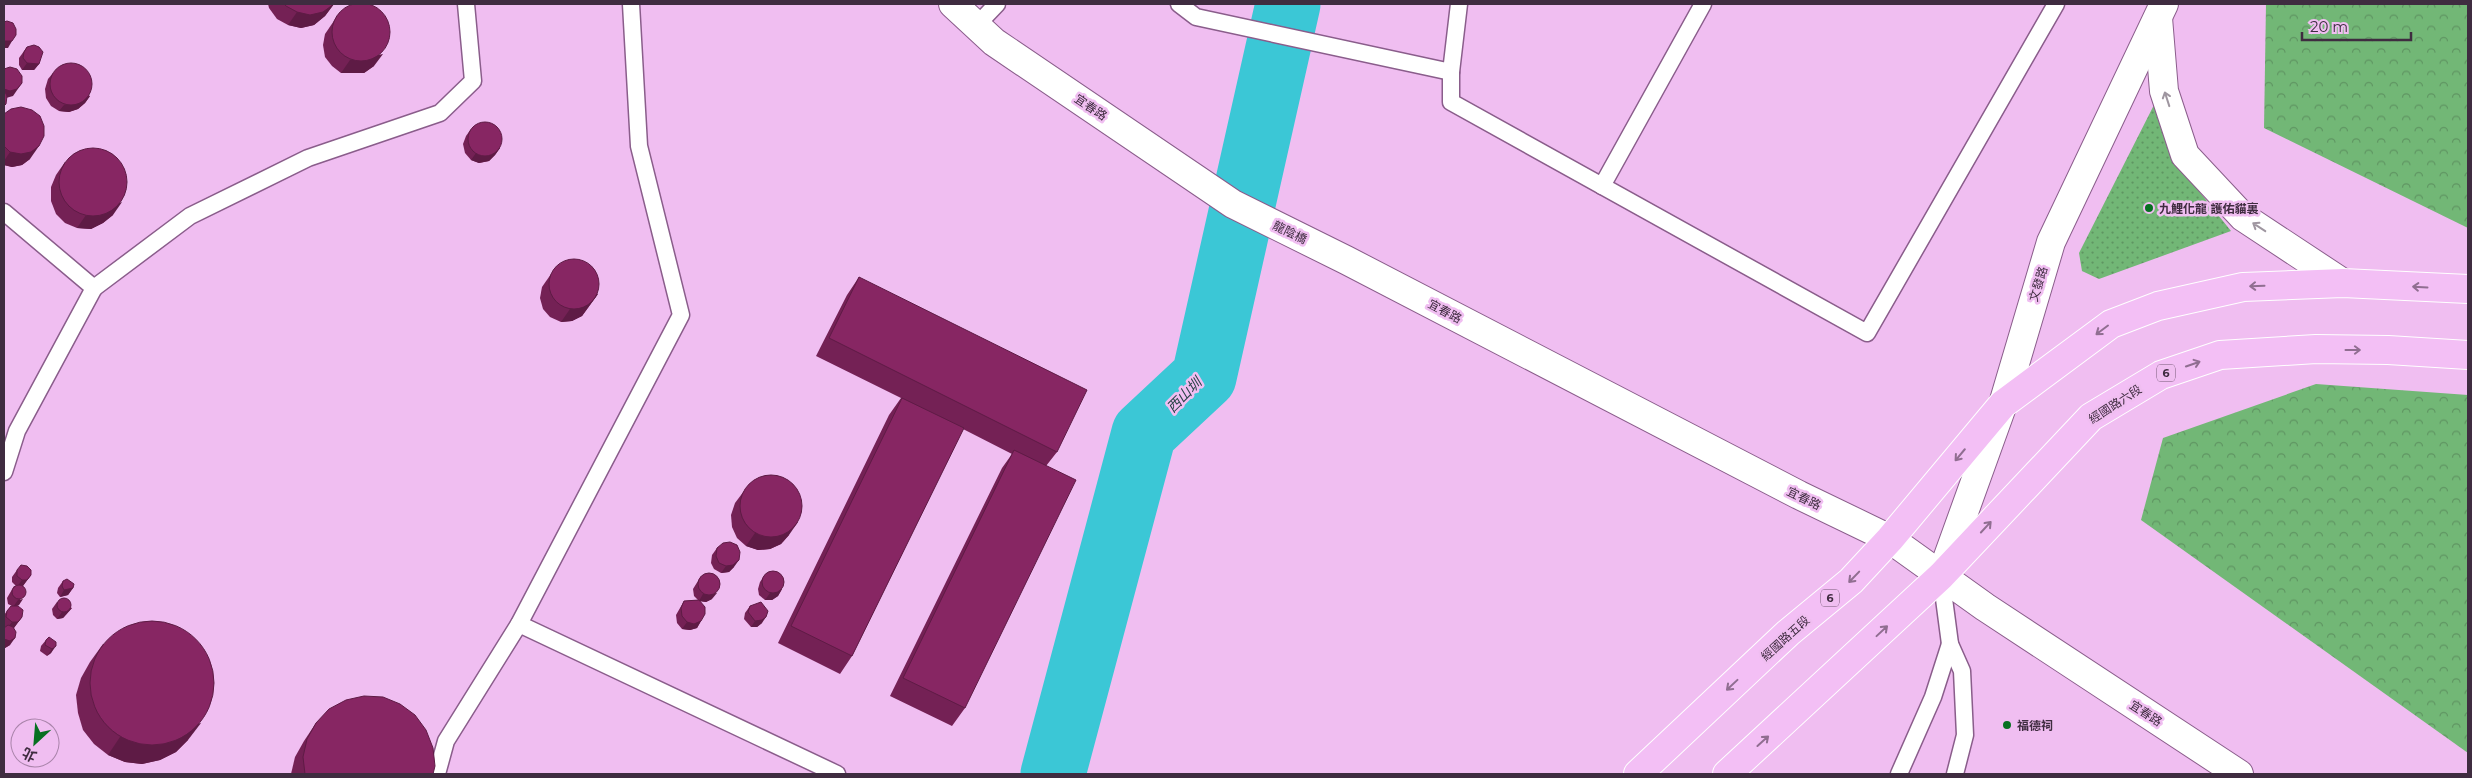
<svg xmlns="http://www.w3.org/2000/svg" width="2472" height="778" font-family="Montserrat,'Noto Sans TC',sans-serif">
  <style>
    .green { fill: url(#green-dots) }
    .forest { fill: url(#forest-crowns) }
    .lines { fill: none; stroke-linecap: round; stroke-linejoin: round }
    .river { stroke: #3bc7d6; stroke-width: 65 }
    .service-casing { stroke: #8a5d8b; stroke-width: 19 }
    .minor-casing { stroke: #8a5d8b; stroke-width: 30 }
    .tertiary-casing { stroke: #8a5d8b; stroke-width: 30 }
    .primary-casing { stroke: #fff; stroke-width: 30 }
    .service { stroke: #fff; stroke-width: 16 }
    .minor { stroke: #fff; stroke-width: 28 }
    .tertiary { stroke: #fff; stroke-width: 28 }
    .primary { stroke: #f3bff5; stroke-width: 28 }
    .wall { fill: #742155 }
    .shaded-wall { fill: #5e1b45 }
    .building { fill: #872663; stroke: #5e1b45 }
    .oneway { stroke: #9f96a0 }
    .oneway2 { stroke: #906e91 }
    .poi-dot { fill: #077021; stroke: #f0bef1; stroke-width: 2 }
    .labels { text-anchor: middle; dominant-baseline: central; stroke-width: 5; stroke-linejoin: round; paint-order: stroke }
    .shield { fill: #f0bef1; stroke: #745875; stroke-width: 1 }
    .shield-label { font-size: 11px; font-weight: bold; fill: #3f2c40 }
    .street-label { font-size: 12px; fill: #3f2c40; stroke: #f0bef1 }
    .poi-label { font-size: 12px; font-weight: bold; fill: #3f2c40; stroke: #f0bef1; text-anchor: start }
    .water-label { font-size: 14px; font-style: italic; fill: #274347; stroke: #f0bef1 }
  </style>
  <defs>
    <pattern id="green-dots" width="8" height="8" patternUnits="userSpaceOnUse" patternTransform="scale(1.25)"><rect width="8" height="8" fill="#72b776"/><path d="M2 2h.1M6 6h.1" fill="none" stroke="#5f9562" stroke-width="1.8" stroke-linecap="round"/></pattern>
    <pattern id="forest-crowns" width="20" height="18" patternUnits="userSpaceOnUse" patternTransform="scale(1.25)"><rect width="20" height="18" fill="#72b776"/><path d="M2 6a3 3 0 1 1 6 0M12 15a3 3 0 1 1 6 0" fill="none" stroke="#5f9562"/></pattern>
  </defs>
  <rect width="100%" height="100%" fill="#f0bef1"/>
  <polygon class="green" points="2157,99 2161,129 2190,180 2231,231 2099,279 2082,271 2079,253"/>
  <g class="forest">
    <polygon points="2266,4 2468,4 2468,228 2264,128"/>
    <polygon points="2316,384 2468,395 2468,753 2141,520 2163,438"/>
  </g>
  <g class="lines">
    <polyline class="river" points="1053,774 1144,433 1204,377 1288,4"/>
    <g class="service-casing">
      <g id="service">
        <polyline points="1179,4 1196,17 1451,72"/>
        <polyline points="1459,4 1451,72 1451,102 1867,333 2056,4"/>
        <polyline points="976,26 997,4"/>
        <polyline points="1602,186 1703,4"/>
        <polyline points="4,212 94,288 17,431 4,472"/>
        <polyline points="94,288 190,216 308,158 440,113 473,81 466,4"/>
        <polyline points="1941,576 1950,644 1962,671 1965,735 1955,774"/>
        <polyline points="519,624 837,774"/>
        <polyline points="437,774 446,741 519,624 681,315 639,146 631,4"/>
        <polyline points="1899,774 1933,697 1950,644"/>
      </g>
    </g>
    <g class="minor-casing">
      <polyline id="minor" points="953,4 994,42 1233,204 1346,260 1799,495 1890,539 1985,607 2239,774"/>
    </g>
    <g class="tertiary-casing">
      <g id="tertiary">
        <polyline points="2158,18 2164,91 2185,155 2243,217 2343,283"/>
        <polyline points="1941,576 2003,404 2051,242 2164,4"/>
      </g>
    </g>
    <g class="primary-casing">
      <g id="primary">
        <polyline points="1638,774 1788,633 1851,581 1890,539 2003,404 2111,324 2158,306 2243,287 2343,283 2468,289"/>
        <polyline points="1727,774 1941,576 2091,417 2161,375 2220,355 2316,349 2388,350 2468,355"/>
      </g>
    </g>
    <use href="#service" class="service"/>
    <use href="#minor" class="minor"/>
    <use href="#tertiary" class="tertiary"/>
    <use href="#primary" class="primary"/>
  </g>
  <g class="wall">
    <polygon points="268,4 334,4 325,16 314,25 301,28 288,25 277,19 269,8"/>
    <polygon points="340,12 374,66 364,73 341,73 332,66 325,57 323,45 325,34"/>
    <polygon points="27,47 39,64 34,70 22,70 19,65 19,58"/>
    <polygon points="53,73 90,96 85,103 78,109 69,112 59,111 51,106 46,98 45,89 48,79"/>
    <polygon points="4,114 30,159 22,165 12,167 4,165"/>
    <polygon points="471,129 500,148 495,155 489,161 479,163 471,160 465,153 463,144 466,136"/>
    <polygon points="65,162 113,215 103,223 91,229 77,228 65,223 56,214 51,201 51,187 56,175"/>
    <polygon points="551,274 598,294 582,316 572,321 561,322 550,317 543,309 540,298 542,287"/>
    <polygon points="859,277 1057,452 1046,466 965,708 952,726 890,696 1002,468 1012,454 963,429 852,656 840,674 778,643 889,415 901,398 816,356 847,295"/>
    <polygon points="744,491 789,535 781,544 770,549 758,550 746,546 737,538 732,527 731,515 735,503"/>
    <polygon points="717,548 734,567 729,572 721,573 714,569 711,563 712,555"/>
    <polygon points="17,570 31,575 23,586 19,605 17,606 22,617 14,628 10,645 5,648 5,627 4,626 4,615 7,611 12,606 8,604 7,598 14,586 16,586 12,582 12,577"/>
    <polygon points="701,576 712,599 706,602 700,601 701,621 697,628 690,630 682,629 677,623 676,615 684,601 698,600 694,596 693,589"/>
    <polygon points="764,576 782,589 778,596 772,600 765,600 759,595 758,589 760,582"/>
    <polygon points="63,581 73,588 68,595 60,597 57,593 58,588"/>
    <polygon points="57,602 72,608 63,618 57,619 53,615 52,609"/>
    <polygon points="750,606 762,623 757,627 751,627 744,619 745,613"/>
    <polygon points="46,640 56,642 51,653 47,656 40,651 41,646"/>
    <polygon points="103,644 188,740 176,752 160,760 142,764 125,762 108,755 94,744 83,730 78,713 76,695 81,678 90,662"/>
    <polygon points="316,723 433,774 291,774 295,757 304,741"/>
  </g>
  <g class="shaded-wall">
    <polygon points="334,4 325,16 314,25 301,28 288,25 297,12"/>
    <polygon points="4,41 12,41 8,48 4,48"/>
    <polygon points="383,54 374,66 364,73 341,73 350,60"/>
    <polygon points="27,63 39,64 34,70 22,70"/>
    <polygon points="22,83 13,96 6,98 4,89"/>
    <polygon points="90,96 85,103 78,109 69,112 59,111 64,105"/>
    <polygon points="39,146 30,159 22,165 12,167 4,165 4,161 10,152"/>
    <polygon points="500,148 495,155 489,161 479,163 471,160 476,153"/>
    <polygon points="122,202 113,215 103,223 91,229 77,228 86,215"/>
    <polygon points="598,294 582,316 572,321 561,322 570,309"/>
    <polygon points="798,522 789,535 781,544 770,549 758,550 746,546 755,533"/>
    <polygon points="739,560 734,567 729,572 721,573 726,566"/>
    <polygon points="31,575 22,587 17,587 22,580"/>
    <polygon points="73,588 68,595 60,597 64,590"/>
    <polygon points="782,589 778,596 772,600 765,600 770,593"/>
    <polygon points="717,593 712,599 706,602 699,601 703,594"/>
    <polygon points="23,599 19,605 13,607 18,600"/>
    <polygon points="72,608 63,618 57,619 62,612"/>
    <polygon points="22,617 13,629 7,628 12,622"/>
    <polygon points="766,617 762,623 757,627 751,627 755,621"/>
    <polygon points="701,621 697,628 690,630 682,629 687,622"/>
    <polygon points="15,638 10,645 5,648 4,647 4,639"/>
    <polygon points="56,646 51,653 47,656 52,649"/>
    <polygon points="201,723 188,740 176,752 160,760 142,764 125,762 108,755 120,737"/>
  </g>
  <g class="building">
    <circle cx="361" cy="32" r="29"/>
    <polygon points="284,4 334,4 323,12 310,15 297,12 286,6"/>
    <polygon points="7,21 13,23 16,29 16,35 12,41 4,41 4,22"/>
    <polygon points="34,45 39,47 43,52 39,64 27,63 23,58 24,52 27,47"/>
    <circle cx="71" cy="84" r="21"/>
    <polygon points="10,67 17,69 22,76 22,83 17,89 10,91 4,89 4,69"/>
    <polygon points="4,90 7,96 6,104 4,106"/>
    <polygon points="21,107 32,110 40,116 44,126 44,136 39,146 31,152 21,154 10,152 4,146 4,114 11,109"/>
    <circle cx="485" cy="139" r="17"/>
    <circle cx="93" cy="182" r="34"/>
    <circle cx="574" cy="284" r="25"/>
    <polygon points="859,277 1087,390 1057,452 829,338"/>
    <polygon points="902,398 964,428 852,656 791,626"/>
    <polygon points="1014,450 1076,480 965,708 903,678"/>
    <circle cx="771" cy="506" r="31"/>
    <polygon points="730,542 737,545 740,552 739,560 733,565 726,566 719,563 716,556 717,548 723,543"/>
    <polygon points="21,565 27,566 31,570 31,575 27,580 22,580 17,576 17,570"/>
    <circle cx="773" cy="582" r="11"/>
    <circle cx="709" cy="584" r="11"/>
    <polygon points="67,579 74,584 73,588 64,590 62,586 63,581"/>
    <circle cx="19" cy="592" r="7"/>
    <circle cx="64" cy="605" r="7"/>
    <polygon points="699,600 705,607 705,614 701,621 694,624 687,622 682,616 681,608 684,601"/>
    <polygon points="761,602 768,611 766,617 762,620 755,621 748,612 750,606"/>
    <polygon points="11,606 18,606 23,610 22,617 18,622 12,622 6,617 7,611"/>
    <circle cx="152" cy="683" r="62"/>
    <polygon points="8,625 13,627 16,632 15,638 10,641 4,639 4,628"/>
    <polygon points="49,637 56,642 56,646 52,649 45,645 46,640"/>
    <polygon points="364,696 383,697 400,704 415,715 426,730 433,748 435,766 433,774 305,774 303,757 307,739 316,723 329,709 346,700"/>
  </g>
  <defs><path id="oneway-shaft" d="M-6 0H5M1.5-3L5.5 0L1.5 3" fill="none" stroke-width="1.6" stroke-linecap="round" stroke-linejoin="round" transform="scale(1.25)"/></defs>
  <g class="oneway">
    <use href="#oneway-shaft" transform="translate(2167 99) rotate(-108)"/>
    <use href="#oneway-shaft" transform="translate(2259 227) rotate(-147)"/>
  </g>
  <g class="oneway2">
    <use href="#oneway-shaft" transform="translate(2257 286) rotate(178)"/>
    <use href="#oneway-shaft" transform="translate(2420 287) rotate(-177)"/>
    <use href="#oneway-shaft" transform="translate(2102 330) rotate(143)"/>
    <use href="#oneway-shaft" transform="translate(2353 350)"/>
    <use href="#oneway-shaft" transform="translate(2193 364) rotate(-19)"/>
    <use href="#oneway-shaft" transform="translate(1960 455) rotate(130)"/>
    <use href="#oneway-shaft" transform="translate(1986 527) rotate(-47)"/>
    <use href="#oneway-shaft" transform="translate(1854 577) rotate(134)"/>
    <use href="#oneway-shaft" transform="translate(1882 631) rotate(-43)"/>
    <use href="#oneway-shaft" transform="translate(1732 685) rotate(137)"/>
    <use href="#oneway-shaft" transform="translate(1763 741) rotate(-42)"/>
  </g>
  <g class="poi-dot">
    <circle cx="2149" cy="208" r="5"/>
    <circle cx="2007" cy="725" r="5"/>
  </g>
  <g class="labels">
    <g class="shield">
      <rect x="2157" y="364.5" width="18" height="17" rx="4"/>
      <rect x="1821" y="589.5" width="18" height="17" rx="4"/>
    </g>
    <g class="shield-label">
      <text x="2166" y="373">6</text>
      <text x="1830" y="598">6</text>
    </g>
    <g class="street-label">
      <text transform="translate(1091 107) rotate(34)">宜春路</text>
      <text transform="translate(1290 232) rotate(26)">龍陰橋</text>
      <text transform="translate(2038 284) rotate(-73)">文發路</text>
      <text transform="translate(1445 311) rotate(28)">宜春路</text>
      <text transform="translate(2115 404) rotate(-33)">經國路六段</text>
      <text transform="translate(1804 498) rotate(26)">宜春路</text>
      <text transform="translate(1785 638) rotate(-42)">經國路五段</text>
      <text transform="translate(2146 713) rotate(33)">宜春路</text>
    </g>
    <g class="poi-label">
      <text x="2159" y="208">九鯉化龍 護佑貓裏</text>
      <text x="2017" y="725">福德祠</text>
    </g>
    <g class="water-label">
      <text transform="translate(1184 395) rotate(-45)">西山圳</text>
    </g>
  </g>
  <rect width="2472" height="778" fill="none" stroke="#3f2c40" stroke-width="10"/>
  <g transform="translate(35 743) rotate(206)"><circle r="24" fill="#f0bef1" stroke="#a984aa"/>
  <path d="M0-4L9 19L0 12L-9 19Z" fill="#077021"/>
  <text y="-8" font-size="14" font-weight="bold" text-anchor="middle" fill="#3f2c40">北</text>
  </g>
  <path d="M2302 32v8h109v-8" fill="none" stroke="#3f2c40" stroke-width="2.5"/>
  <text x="2310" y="32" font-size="15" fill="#3f2c40" stroke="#f0bef1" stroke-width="4" paint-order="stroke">20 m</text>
</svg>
